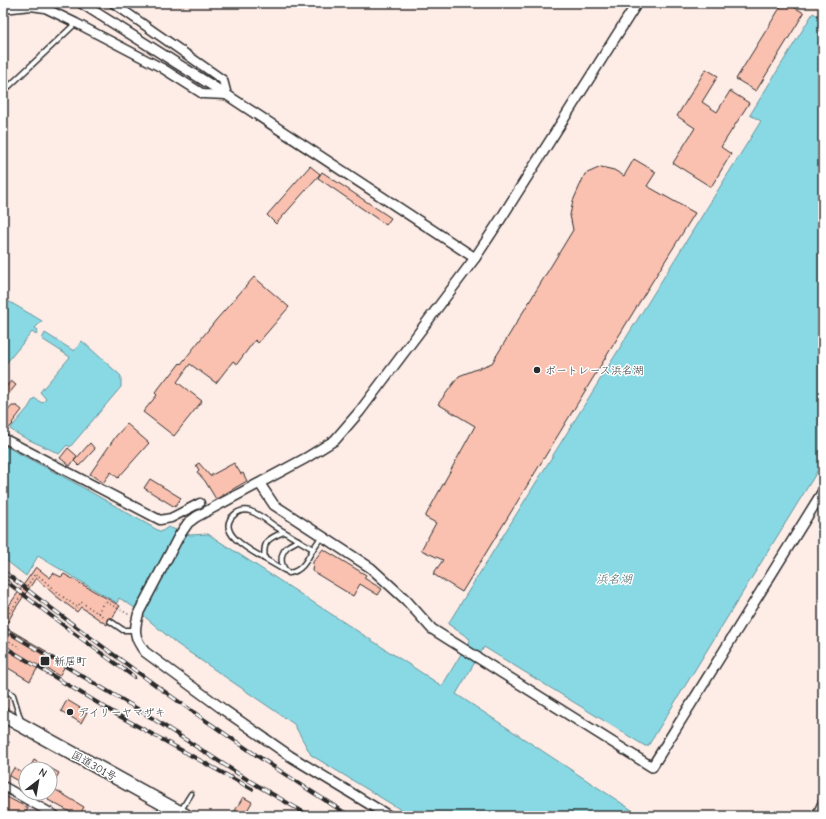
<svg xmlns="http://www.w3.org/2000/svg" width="826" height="819" font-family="'Comic Neue','Klee One',sans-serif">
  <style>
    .water { fill: #89d9e4; stroke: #63939a }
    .building { fill: #fac1b0; stroke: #2b2b2b }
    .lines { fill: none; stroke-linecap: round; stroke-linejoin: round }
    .service-casing { stroke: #2b2b2b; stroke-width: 7 }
    .minor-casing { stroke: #2b2b2b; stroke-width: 11 }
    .tertiary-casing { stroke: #2b2b2b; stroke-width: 12 }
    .trunk-casing { stroke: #2b2b2b; stroke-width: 16 }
    .path { stroke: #2b2b2b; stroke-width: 1.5; stroke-dasharray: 1 3; stroke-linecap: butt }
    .service { stroke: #fff; stroke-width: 4 }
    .minor { stroke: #fff; stroke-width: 8 }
    .tertiary { stroke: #fff; stroke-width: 9 }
    .trunk { stroke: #fff; stroke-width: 13 }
    .rail-casing { stroke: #2b2b2b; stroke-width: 4 }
    .rail { stroke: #fff; stroke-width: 2.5; stroke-dasharray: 8; stroke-linecap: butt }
    .path-bridge { stroke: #2b2b2b; stroke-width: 1.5; stroke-dasharray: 1 3; stroke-linecap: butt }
    .poi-dot { fill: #2b2b2b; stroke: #fff; stroke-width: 1.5 }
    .labels { text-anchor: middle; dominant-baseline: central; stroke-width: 3; stroke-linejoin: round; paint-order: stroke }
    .poi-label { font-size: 11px; fill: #2b2b2b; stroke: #fff; text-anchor: start }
    .street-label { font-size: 11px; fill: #2b2b2b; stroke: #fff }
    .water-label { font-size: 12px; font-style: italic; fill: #475f62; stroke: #fff }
  </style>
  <rect width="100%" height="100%" fill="#feece7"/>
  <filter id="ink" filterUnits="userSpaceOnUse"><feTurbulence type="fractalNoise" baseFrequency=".025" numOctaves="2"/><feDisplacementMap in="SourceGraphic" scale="8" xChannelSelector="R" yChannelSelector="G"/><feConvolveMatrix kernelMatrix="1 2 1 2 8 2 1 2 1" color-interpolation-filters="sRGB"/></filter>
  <g filter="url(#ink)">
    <g class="water">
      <polygon points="813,13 823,19 823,27 818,36 823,39 823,462 648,746 645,746 484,647 456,694 641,816 411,816 311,755 294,724 177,644 132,606 119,598 117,603 38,556 26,576 3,558 3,542 6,536 3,535 3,445 73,482 161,532 168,527 190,535 208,534 442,686 470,639 448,624 761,121 750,115"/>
      <polygon points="3,298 42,321 35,328 38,330 36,335 32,332 3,367"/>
      <path d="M45 333 74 351 82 341 121 376V387L70 447 67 445 59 454C43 445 25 440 10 429L28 408 34 398 42 403 46 399 40 392 70 357 42 339Z"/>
    </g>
    <g class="building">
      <polygon points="783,3 787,3 804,13 756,91 736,79"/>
      <polygon points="706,69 718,76 702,102 717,112 730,91 749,103 721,147 731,154 711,187 673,163 695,128 677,116"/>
      <polygon points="634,159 656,172 647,186 695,213 642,298 462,592 433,574 443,560 421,550 436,523 425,517 475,426 438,404 459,376 492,363 573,230 570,215 573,201 585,174 601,167 614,170 624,176"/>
      <polygon points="310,166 320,174 276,224 267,215"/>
      <polygon points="322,172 391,218 386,225 318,178"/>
      <polygon points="254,277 289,307 258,343 255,340 237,364 233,361 216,383 190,364 177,382 202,401 174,436 143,412 157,395 155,393 169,375 170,376 180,363 181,364 216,320"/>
      <polygon points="11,381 16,385 7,396 3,393 3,390"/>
      <polygon points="12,406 17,406 22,410 12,423 13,424 8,429 3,425 3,416"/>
      <polygon points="127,424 149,443 118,478 111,472 103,483 90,474 116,436"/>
      <polygon points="90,443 95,449 79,466 74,461"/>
      <polygon points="68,448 77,456 70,466 60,458"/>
      <polygon points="199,463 210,476 234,463 241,474 243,473 247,481 216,499 205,481 197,472 199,470 196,465"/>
      <polygon points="150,479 181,498 175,507 144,488"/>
      <polygon points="323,549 366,575 364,578 382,589 378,595 360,584 353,596 312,571 313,562"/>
      <polygon points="36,567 50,578 53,573 61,577 64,574 120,606 112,618 109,618 107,619 108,624 107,625 81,607 77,612 56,596 36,578 15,609 5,627 46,651 45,654 65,666 59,676 40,664 30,681 3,665 3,614"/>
      <polygon points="67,700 87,712 81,723 61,711"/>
      <polygon points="34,760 49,769 29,769"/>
      <polygon points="14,768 26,775 26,788 17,783 18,781 9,776"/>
      <polygon points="50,768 59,773 51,787 84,807 79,816 70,816 72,813 48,800 49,799 38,793 50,793"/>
      <polygon points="3,795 28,808 24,816 3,816"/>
      <polygon points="243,797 252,802 244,816 232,816"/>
    </g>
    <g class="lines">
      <g class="service-casing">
        <g id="service">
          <polyline points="3,92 76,23"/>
          <path d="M284 532C269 538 262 541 265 559 253 552 213 532 235 514 239 511 244 509 250 511 259 514 268 521 276 527 288 534 301 542 313 549L322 536"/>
          <path d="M298 540C295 543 290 544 287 547 279 555 280 567 289 573 302 571 307 560 313 549"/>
          <polyline points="265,559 284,570"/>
          <polyline points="110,621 123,630 134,630"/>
          <polyline points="3,688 13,695 21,721"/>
          <polyline points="181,810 191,794"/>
        </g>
      </g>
      <g class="minor-casing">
        <g id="minor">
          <polyline points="3,9 31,6 45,8 76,23 162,68 203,94 227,95 223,80 113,3"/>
          <polyline points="3,438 160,520 171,518 200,503"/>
          <polyline points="3,786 56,816"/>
        </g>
      </g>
      <g class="tertiary-casing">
        <g id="tertiary">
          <polyline points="81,3 227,95 475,258"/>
          <polyline points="260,484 274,505 371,568 406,600 432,629 652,767 823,491"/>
          <path d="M389 816 290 756 224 710 145 652C133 637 134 629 139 612L179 536 188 523 196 517 306 458 335 440 360 411 475 258 500 220 637 3"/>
          <polyline points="817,816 823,803"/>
        </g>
      </g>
      <g class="trunk-casing">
        <polyline id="trunk" points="3,715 186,816"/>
      </g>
      <g class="path">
        <polyline points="39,576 59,594 77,607 81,602 104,617"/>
        <polyline points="98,613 104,601 130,615"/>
        <polyline points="3,637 20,648"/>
        <polyline points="3,753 10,741"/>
      </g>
      <use href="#service" class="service"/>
      <use href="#minor" class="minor"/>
      <use href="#tertiary" class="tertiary"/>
      <use href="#trunk" class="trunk"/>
      <g class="rail-casing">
        <g id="rail">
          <path d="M3 571C115 658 230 741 350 816"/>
          <polyline points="3,579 71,631 134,677"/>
          <polyline points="3,629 141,711 248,780 310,816"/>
          <polyline points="3,646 121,717 252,789"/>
        </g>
      </g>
      <use href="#rail" class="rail"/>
      <polyline class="path-bridge" points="3,623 35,574 39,576"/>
    </g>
  </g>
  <g class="poi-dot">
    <circle cx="537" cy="370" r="4"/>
    <rect x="40" y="656" width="10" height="10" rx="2"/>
    <circle cx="70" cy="712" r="4"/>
  </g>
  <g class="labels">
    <g class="poi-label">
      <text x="545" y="370">ボートレース浜名湖</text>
      <text x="54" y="661">新居町</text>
      <text x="78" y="712">デイリーヤマザキ</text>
    </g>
    <g class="street-label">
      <text transform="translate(94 766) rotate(29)">国道301号</text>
    </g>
    <g class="water-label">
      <text x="614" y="579">浜名湖</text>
    </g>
  </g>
  <rect width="826" height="819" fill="none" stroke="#fff" stroke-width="16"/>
  <rect x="8" y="8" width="810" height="803" fill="none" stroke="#2b2b2b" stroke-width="1.5" filter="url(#ink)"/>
  <g transform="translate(38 781) rotate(31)"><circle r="19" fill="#ffffff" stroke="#aaaaaa"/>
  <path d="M0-3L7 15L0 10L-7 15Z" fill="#2b2b2b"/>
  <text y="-6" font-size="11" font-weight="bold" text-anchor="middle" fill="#2b2b2b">N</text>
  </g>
</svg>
